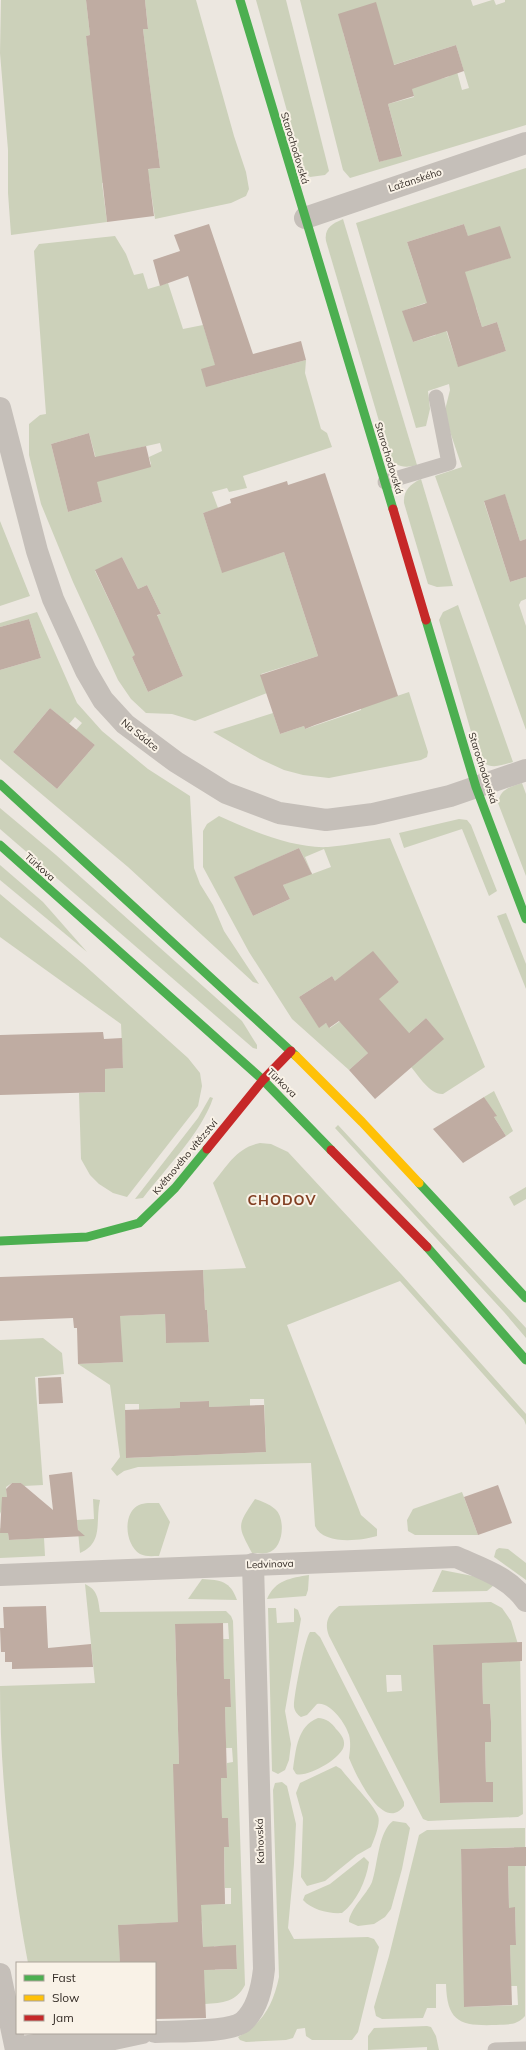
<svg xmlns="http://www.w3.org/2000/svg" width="526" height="2050" font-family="Mulish,sans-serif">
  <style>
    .green { fill: #ccd1ba; fill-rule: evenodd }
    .building { fill: #bfaca2 }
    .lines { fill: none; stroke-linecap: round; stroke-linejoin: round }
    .lane { stroke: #c5bfb9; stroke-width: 15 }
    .street { stroke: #c5bfb9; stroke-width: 22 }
    .fast { stroke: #4caf50; stroke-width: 9 }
    .slow { stroke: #ffc107; stroke-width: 9 }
    .jam { stroke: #c62828; stroke-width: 9 }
    .labels { text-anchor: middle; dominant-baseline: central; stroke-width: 4; stroke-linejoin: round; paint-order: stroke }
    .street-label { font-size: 10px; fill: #352d27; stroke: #f9f2e7 }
    .district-label { font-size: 14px; font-weight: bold; letter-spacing: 1px; fill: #824023; stroke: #f9f2e7 }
  </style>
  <rect width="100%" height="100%" fill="#ece7e0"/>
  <g class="green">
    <polygon points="1,0 86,0 90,35 86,36 103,174 160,168 143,29 148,28 145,0 196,0 234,136 246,172 249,189 246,196 231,203 155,219 149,178 102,183 107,222 11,235 8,193 8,150 0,53"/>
    <polygon points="256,0 286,0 329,171 325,175 310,177 304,172"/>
    <path d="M300 0H471L473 6 492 0H494L496 5 505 2V0H526V125L350 178 343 170ZM343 32 390 66 456 45 469 88 462 90 456 68 448 77 411 86 414 97 388 104 402 155 379 162Z"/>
    <path d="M526 168V539L520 541 505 495 484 502 510 582 526 577V599L521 601 519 605 526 626V730L435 476 462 467 444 414 450 390 449 384 428 391 430 409 426 426 416 428 356 223ZM464 224 471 246 510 258 421 285 407 242ZM425 303 436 335 413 342 403 311ZM476 307 482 327 497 322 506 351 458 366 442 318Z"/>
    <path d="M343 219 417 465C406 468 394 468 389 455L326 241C324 228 332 224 343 219Z"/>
    <path d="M115 236 126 254 134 275 143 273 148 289 168 283 183 329 203 325 221 383 306 360 305 373 321 429 327 433 332 447 243 476 247 488 229 492 227 488 212 492 218 508 203 513 222 572 284 552 318 656 261 674 267 693 195 721 172 714 146 713 131 699 118 680 73 582 41 504 29 455V424L40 415 46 414 34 251 39 244ZM89 433 99 470 93 492 99 491 102 502 68 512 51 444ZM160 443 162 451 149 457 151 464 147 468 111 454ZM122 557 138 589 147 585 161 614 132 627 119 621 95 571ZM168 641 183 676 148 692 132 657Z"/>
    <path d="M421 479 453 586 437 587 428 584 404 503C403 491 410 484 421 479Z"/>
    <polygon points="0,521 30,596 0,606"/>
    <path d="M458 605 513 762C499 766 487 771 478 756L439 620 443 612Z"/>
    <path d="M37 612 77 703 102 731 148 769 190 796 194 868 200 884 213 905 224 931 259 984 253 982 128 867 0 759V670L41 658 29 619 0 627V623ZM50 708 69 724 75 717 82 723 76 730 95 745 57 789 13 752Z"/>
    <polygon points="409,692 428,752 427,757 421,760 329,778 303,775 284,770 260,759 213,732 273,713 280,734 304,726 305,729 361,710 361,708"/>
    <path d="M522 783 526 794V876L498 803C500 789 510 787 522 783Z"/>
    <polygon points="0,808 56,855 242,1021 257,1045 257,1049 253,1048 0,829"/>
    <path d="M219 816C249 830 295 849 328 847 349 845 369 841 390 838L485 1067 443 1094C430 1095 419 1076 411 1067L443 1039 426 1018 409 1033 368 1053 349 1070 292 1019 249 952 203 867V831L207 824ZM299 848 311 872 283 885 290 899 253 916 235 877ZM324 849 331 867 312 874 305 857ZM373 952 399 982 394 986 391 982ZM332 976 351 1007 349 1015 330 1028 326 1023 319 1027 299 997Z"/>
    <polygon points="459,819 467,820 471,825 497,891 489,896 462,829 404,848 399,833"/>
    <polygon points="0,865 43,902 87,952 0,880"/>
    <polygon points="0,894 82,963 188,1058 200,1073 202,1086 198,1106 127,1197 113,1193 99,1184 90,1175 81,1159 79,1093 105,1092 105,1069 123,1068 121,1024 0,937"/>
    <polygon points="506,913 526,964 526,989 497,916"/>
    <polygon points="494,1091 513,1131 506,1136 494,1117 496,1116 484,1097"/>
    <path d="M210 1097 213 1098C202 1132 165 1169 143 1198L135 1199 198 1118Z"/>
    <polygon points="338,1125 526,1328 526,1338 504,1312 335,1128"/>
    <path d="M260 1143 271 1144 288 1152 401 1274 526 1414V1425L524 1420 400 1281 287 1325 361 1515 377 1529V1536C360 1541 323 1545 315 1526L311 1463 138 1467 124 1471 117 1476 111 1469 120 1457 110 1385 78 1364 122 1362 119 1316 165 1314 166 1343 209 1341 207 1310H205L203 1270 246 1268 213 1183C227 1166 237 1147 260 1143ZM250 1399H264L266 1452 127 1458 125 1404H139V1410L180 1408 181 1402 208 1401 209 1407 250 1406Z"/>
    <polygon points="526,1187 526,1199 514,1206 509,1197"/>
    <polygon points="43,1338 62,1353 64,1374 35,1377 43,1485 24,1486 21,1483 12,1483 6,1487 7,1497 2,1497 2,1509 0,1514 0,1340"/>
    <polygon points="462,1492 478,1535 415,1535 408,1531 407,1520 413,1509"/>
    <path d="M93 1499 100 1500C95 1521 104 1543 80 1553L77 1520 94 1519Z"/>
    <path d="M255 1499C262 1501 269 1504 275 1509 286 1518 284 1550 267 1553 263 1554 257 1553 252 1553 237 1525 237 1526 255 1499Z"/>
    <path d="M148 1503H159L170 1522 159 1556C152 1556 146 1557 140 1554 125 1545 122 1513 139 1505 141 1504 145 1503 148 1503Z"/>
    <polygon points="0,1528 8,1533 9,1540 44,1538 45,1556 0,1558"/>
    <polygon points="499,1548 508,1549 526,1563 526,1580 494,1557 496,1550"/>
    <polygon points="442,1570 478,1577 494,1585 487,1591 432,1592"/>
    <path d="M309 1575 308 1590 306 1596 267 1599C275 1580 291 1578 309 1575Z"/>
    <path d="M202 1579C221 1580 230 1581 237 1600L188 1599Z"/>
    <path d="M85 1584C98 1590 98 1599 100 1612L226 1611 231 1616 233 1621 245 1985C236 2002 223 2003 205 2004L202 1921 119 1925 120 1963H28C11 1872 0 1778 0 1686L95 1683ZM228 1623 229 1639H223L224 1679H230L231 1706 225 1707 226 1748H232L233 1762 227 1763V1778H221L222 1818H228L229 1847H224L225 1888H231V1904L178 1905 174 1764H179L175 1625ZM214 1946H236L237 1969 215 1970Z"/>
    <path d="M491 1602 502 1608 511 1621 520 1651 523 1814 518 1817 428 1821 423 1819 329 1636C324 1623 328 1614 339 1606ZM434 1646 488 1663H482L483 1704H490L491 1722 485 1742 486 1782H493V1802L440 1803ZM386 1675H401L402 1691 387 1692Z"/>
    <polygon points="268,1608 276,1608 277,1623 294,1622 294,1608 298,1610 301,1619 285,1711 291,1744 289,1760 285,1770 278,1774 272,1771"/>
    <path d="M310 1632H315L320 1637 404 1802V1806C383 1834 355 1773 349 1758 350 1750 351 1743 349 1735 346 1724 330 1701 317 1704L307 1715 301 1717C297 1714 295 1712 294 1707 293 1699 305 1638 310 1632Z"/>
    <path d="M318 1718C326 1718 332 1723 336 1729 340 1733 345 1739 344 1745 343 1758 307 1778 296 1774L293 1769C296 1750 297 1726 318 1718Z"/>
    <path d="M336 1766 341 1769C349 1780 375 1806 378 1816 381 1823 374 1840 371 1847L357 1855 325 1881 307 1886 301 1877 303 1818 296 1793 300 1783Z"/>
    <path d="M282 1782 287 1786 296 1824 294 1864 288 1928 294 1939 368 1937 374 1939 379 1947 358 2032 352 2040H312L306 2036 305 2028 297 2029 293 2038 286 2040 246 2042 240 2040 238 2037C263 2023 273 2005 279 1977L273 1790 275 1783Z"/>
    <path d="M393 1821 406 1823 410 1828 402 1869 391 1909 385 1917 374 1924 358 1926 349 1922C349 1910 367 1894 372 1882 378 1864 378 1832 393 1821Z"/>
    <path d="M525 1828V2016C516 2026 508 2024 496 2025 461 2026 447 2023 446 1984H436V2008H427L423 2018 382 2019 376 2016 374 2007 389 1956 419 1835 427 1830ZM514 1847 515 1866H508L509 1908H515L516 1945H510L511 1986H517L518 2005 465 2007 461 1849Z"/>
    <path d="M364 1857 369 1862C366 1881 357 1901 342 1913 329 1914 312 1910 303 1900L305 1895 330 1884Z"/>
    <polygon points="427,2026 431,2027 436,2036 439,2050 427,2050 427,2047 368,2050 368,2036 374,2028"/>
  </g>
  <g class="building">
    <polygon points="86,0 145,0 148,29 143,29 160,168 148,169 154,216 107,222 86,36 90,35"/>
    <polygon points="376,2 394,65 456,45 464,71 412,89 414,96 388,104 402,156 379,162 338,14"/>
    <polygon points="209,224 253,354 301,341 306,360 206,387 201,369 215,365 188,276 160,286 153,260 180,251 174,235"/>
    <polygon points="464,224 468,236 500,226 511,258 465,272 482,327 497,322 506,351 458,367 447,331 413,342 402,311 427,303 407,242"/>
    <polygon points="89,433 95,457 146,446 151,467 97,482 102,502 68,512 51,444"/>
    <polygon points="325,473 398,696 315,725 305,729 304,726 280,734 260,675 318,656 284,552 222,573 203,513 231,503 230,499 287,481 288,485"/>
    <polygon points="505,494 520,541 526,539 526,577 510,582 484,501"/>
    <polygon points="122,557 138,589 147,585 161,614 157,615 183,676 148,692 132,657 135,655 95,570"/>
    <polygon points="29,619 41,658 0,670 0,627"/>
    <polygon points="50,708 95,745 57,789 13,752"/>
    <polygon points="299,848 312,874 283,885 290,899 253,916 234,877"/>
    <polygon points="373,951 399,982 379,999 409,1033 426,1018 444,1039 375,1099 349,1070 368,1053 339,1021 329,1028 326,1023 319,1028 299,997 332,976 335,981"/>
    <polygon points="103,1032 104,1039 122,1038 123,1068 105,1069 105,1092 0,1095 0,1035"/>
    <polygon points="484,1097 497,1116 494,1117 506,1136 463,1163 433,1129"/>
    <polygon points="203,1270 205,1310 207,1310 209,1342 166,1343 165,1314 120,1316 123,1362 78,1364 77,1328 74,1328 73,1318 0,1321 0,1277"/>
    <polygon points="61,1377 63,1403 39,1404 38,1378"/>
    <polygon points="209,1401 209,1407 264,1405 266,1452 126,1458 125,1410 180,1408 180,1402"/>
    <polygon points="72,1472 78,1530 85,1536 9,1540 8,1533 0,1533 2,1497 7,1497 6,1489 12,1483 21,1483 53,1510 49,1475"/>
    <polygon points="498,1485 512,1523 478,1535 464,1497"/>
    <polygon points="46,1606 48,1648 91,1644 93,1667 12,1669 12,1662 5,1662 5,1652 1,1652 0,1628 4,1628 3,1607"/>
    <polygon points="223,1623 224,1679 230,1679 231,1707 225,1707 227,1778 221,1778 222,1818 228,1818 229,1847 224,1847 225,1904 201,1905 203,1947 236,1945 237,1969 204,1970 206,2018 155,2019 155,1963 120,1963 118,1925 178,1922 173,1764 179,1764 175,1624"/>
    <polygon points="522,1642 522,1661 482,1663 483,1704 490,1704 491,1722 491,1742 485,1742 486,1782 493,1782 493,1802 440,1803 433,1645"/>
    <polygon points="526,1847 526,1866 508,1866 509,1908 515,1907 516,1945 510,1945 512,2005 464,2007 461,1849"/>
  </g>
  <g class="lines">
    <g class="lane">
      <polyline points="385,482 449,463 436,397"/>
      <polyline points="495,2050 526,2049"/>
    </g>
    <g class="street">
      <polyline points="305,218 526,143"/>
      <polyline points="0,408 37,551 53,599 86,671 103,700 125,724 176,762 226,793 279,813 326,820 373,814 450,796 526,770"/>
      <path d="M0 1575 456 1557C483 1569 509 1577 526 1601"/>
      <polyline points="0,1974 16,2050"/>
      <path d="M155 2032C174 2031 229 2033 243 2022 258 2009 262 1987 264 1969L253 1564"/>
      <polyline points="16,2048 52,2042 114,2039 142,2033"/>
    </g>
    <g class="fast">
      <polyline points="240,0 393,509"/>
      <polyline points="426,620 476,787 526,919"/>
      <polyline points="0,784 296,1056"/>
      <polyline points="0,845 263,1080 331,1150"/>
      <polyline points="419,1183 526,1298"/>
      <polyline points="0,1241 87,1237 139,1223 175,1188 207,1149"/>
      <polyline points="427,1247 526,1360"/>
    </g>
    <polyline class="slow" points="296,1056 362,1122 419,1183"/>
    <g class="jam">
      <polyline points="393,509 426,620"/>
      <polyline points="207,1149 263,1080 291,1051"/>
      <polyline points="331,1150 427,1247"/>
    </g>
  </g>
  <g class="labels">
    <g class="street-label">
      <text transform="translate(295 148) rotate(73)">Starochodovská</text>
      <text transform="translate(415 180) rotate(-18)">Lažanského</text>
      <text transform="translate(389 458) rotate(73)">Starochodovská</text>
      <text transform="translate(140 735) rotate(39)">Na Sádce</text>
      <text transform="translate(483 768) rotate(72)">Starochodovská</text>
      <text transform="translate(40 867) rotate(42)">Türkova</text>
      <text transform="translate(282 1083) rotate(44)">Türkova</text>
      <text transform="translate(185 1157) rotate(-50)">Květnového vítězství</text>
      <text transform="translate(270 1564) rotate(-2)">Ledvinova</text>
      <text transform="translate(260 1841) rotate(-92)">Kahovská</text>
    </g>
    <g class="district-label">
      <text x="282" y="1200">CHODOV</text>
    </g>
  </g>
  <rect x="16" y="1962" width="140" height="72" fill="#f9f2e7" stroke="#aba39a"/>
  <rect x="24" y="1975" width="20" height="6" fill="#4caf50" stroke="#aba39a"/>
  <text x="52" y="1982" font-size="12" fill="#352d27">Fast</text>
  <rect x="24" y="1995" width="20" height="6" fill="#ffc107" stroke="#aba39a"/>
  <text x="52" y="2002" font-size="12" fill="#352d27">Slow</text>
  <rect x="24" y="2015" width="20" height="6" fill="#c62828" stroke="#aba39a"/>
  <text x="52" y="2022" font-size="12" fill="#352d27">Jam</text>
</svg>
